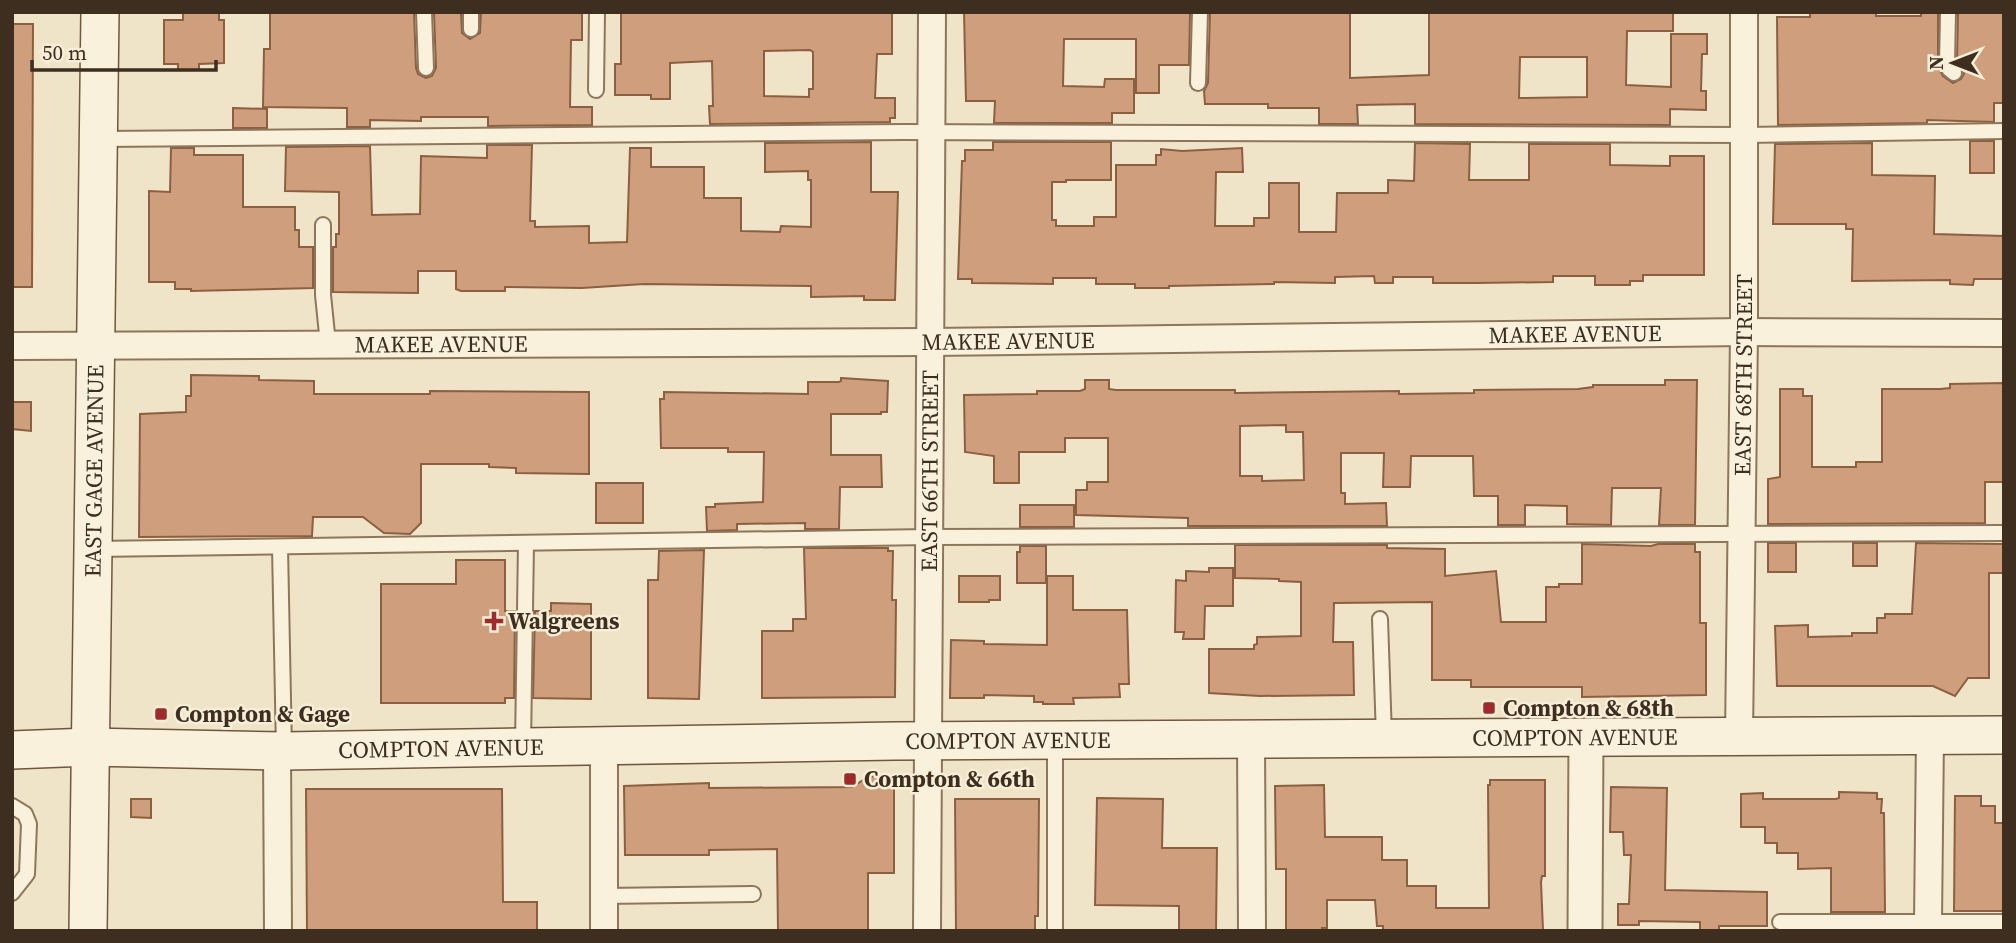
<svg xmlns="http://www.w3.org/2000/svg" width="2016" height="943" font-family="'Source Serif 4',serif">
  <style>
    .building { fill: #cf9f7d; stroke: #8d5f41; stroke-width: 2; fill-rule: evenodd }
    .lines { fill: none; stroke-linecap: round; stroke-linejoin: round }
    .service-casing { stroke: #8d765c; stroke-width: 18 }
    .minor-casing { stroke: #8d765c; stroke-width: 30 }
    .tertiary-casing { stroke: #8d765c; stroke-width: 37 }
    .secondary-casing { stroke: #6f573f; stroke-width: 40 }
    .service { stroke: #faf1dc; stroke-width: 14 }
    .minor { stroke: #faf1dc; stroke-width: 26 }
    .tertiary { stroke: #faf1dc; stroke-width: 33 }
    .secondary { stroke: #faf1dc; stroke-width: 37 }
    .poi-dot { fill: #9e2a2b; stroke: #f7eed8; stroke-width: 2.5 }
    .labels { text-anchor: middle; dominant-baseline: central; stroke-width: 5; stroke-linejoin: round; paint-order: stroke }
    .street-label { font-size: 23px; fill: #3d2e20; stroke: #f7eed8 }
    .poi-label { font-size: 23px; font-weight: bold; fill: #3d2e20; stroke: #f7eed8; text-anchor: start }
  </style>
  <rect width="100%" height="100%" fill="#f0e4c8"/>
  <g class="building">
    <polygon points="183,12 219,12 219,20 224,20 224,63 199,64 199,70 178,70 178,64 164,64 164,20 183,20"/>
    <polygon points="270,12 414,12 416,68 418,74 426,78 432,76 436,68 434,12 461,12 462,33 470,39 480,33 481,12 582,12 582,40 571,40 570,107 592,107 592,125 488,126 488,117 421,117 421,121 370,120 370,127 347,127 347,108 263,107 264,49 270,49"/>
    <path d="M621 12H892V54H877L875 98H895V118H890V122L710 124 709 106H713L712 61 670 63V99H651V95H615V64H621ZM810 50 813 52V89H809V97L764 96V51Z"/>
    <polygon points="964,12 1190,12 1189,65 1159,65 1159,93 1136,93 1136,39 1064,39 1063,86 1104,87 1105,79 1134,79 1134,113 1112,113 1112,123 994,123 995,101 966,101"/>
    <path d="M1210 12H1350V78L1429 75V12H1673V31H1627L1626 85 1671 87V34H1707V54H1702L1701 91H1706V110L1670 109V125L1415 124V104L1357 105 1358 124H1319V108H1268V104H1205L1204 91 1208 83ZM1520 57H1587V97L1519 98Z"/>
    <polygon points="1810,12 1876,12 1876,16 1921,16 1921,12 1938,12 1938,67 1943,76 1953,83 1961,79 1964,74 1957,62 1958,12 2004,12 2004,103 1994,103 1994,122 1927,120 1927,123 1778,125 1777,17 1810,17"/>
    <polygon points="12,24 33,24 32,287 12,287"/>
    <polygon points="233,108 267,109 267,128 233,128"/>
    <rect x="1970" y="141" width="24" height="32"/>
    <polygon points="871,142 871,192 898,192 895,300 864,300 864,296 811,297 811,286 644,284 582,288 505,287 505,291 461,291 456,289 456,271 418,271 418,293 333,292 333,247 336,247 336,234 339,234 339,192 285,191 286,147 370,146 372,215 420,214 421,156 487,158 487,145 532,145 530,221 535,221 535,227 589,226 589,243 627,242 630,148 651,148 651,167 704,167 704,198 741,198 741,231 780,232 781,226 811,227 811,180 808,180 808,171 765,172 765,143"/>
    <polygon points="993,142 1111,142 1111,180 1066,180 1066,182 1052,182 1052,220 1056,220 1056,226 1094,226 1094,217 1116,217 1116,165 1156,165 1156,155 1161,155 1161,149 1182,151 1242,148 1243,172 1216,172 1215,226 1254,226 1254,218 1269,218 1269,183 1299,183 1299,232 1336,232 1337,193 1388,193 1388,180 1414,181 1415,143 1470,144 1469,180 1529,180 1529,144 1610,144 1610,165 1670,166 1670,156 1704,156 1704,275 1643,275 1643,281 1630,281 1630,285 1595,285 1595,276 1553,276 1553,282 1476,283 1433,283 1433,277 1393,277 1393,283 1375,283 1374,276 1335,277 1335,283 1274,282 1274,284 1169,286 1169,288 1135,288 1135,284 1096,284 1096,278 1053,278 1053,284 972,283 972,279 958,279 962,161 965,161 965,150 993,150"/>
    <polygon points="1872,143 1872,175 1935,176 1934,234 2004,236 2004,279 1974,279 1973,285 1950,284 1950,280 1852,281 1853,229 1846,229 1846,224 1773,224 1775,144"/>
    <polygon points="171,148 194,148 194,155 243,155 243,207 295,207 295,230 299,230 299,247 313,247 313,288 191,291 191,289 175,289 175,282 149,282 149,191 170,192"/>
    <polygon points="191,375 259,376 259,380 314,381 314,394 430,394 430,391 589,392 589,474 516,473 516,468 489,467 489,464 421,464 421,523 410,534 384,533 363,517 313,517 312,536 139,537 140,414 186,412 186,396 191,396"/>
    <polygon points="841,378 888,381 887,412 881,412 881,414 831,414 831,455 881,455 882,487 840,487 839,529 805,529 805,523 737,524 737,530 707,531 706,507 715,507 715,504 763,502 764,452 728,452 728,448 661,448 660,399 664,399 664,392 808,394 808,382 839,382 841,381"/>
    <path d="M1085 380H1109V389L1116 390H1235V393L1399 391V394L1474 393V390L1578 389 1593 387V385H1665V380H1697L1695 525H1659L1661 488H1612L1611 525 1567 524V506L1525 505V525H1498V496H1474L1473 456H1411L1410 487H1383L1384 453H1341V493H1345V504L1386 503 1387 526H1188V518L1076 515V490H1087V482H1108V438H1065V452H1019V483H994V456L965 452 964 395 1037 394V391H1080L1085 389ZM1286 425V432H1303L1304 480 1262 481V476H1240V426Z"/>
    <polygon points="2004,383 2004,482 1985,482 1985,523 1768,524 1768,479 1780,477 1780,389 1803,389 1803,396 1812,396 1812,467 1856,467 1856,462 1882,462 1882,389 1940,389 1950,388 1950,384"/>
    <polygon points="12,402 31,402 31,431 12,429"/>
    <rect x="596" y="483" width="47" height="40"/>
    <rect x="1020" y="505" width="54" height="22"/>
    <rect x="1768" y="543" width="28" height="29"/>
    <rect x="1853" y="543" width="24" height="23"/>
    <polygon points="1916,543 2004,544 2004,573 1989,573 1989,678 1968,678 1955,696 1933,686 1777,686 1775,626 1808,625 1808,637 1852,636 1852,633 1877,633 1877,618 1885,618 1885,614 1912,614"/>
    <polygon points="1582,544 1651,546 1658,544 1695,544 1695,552 1700,552 1700,623 1706,623 1706,695 1582,697 1582,687 1471,687 1471,680 1432,680 1432,602 1334,603 1333,642 1353,642 1354,695 1260,696 1209,693 1209,649 1254,649 1254,645 1257,644 1257,637 1301,636 1301,582 1279,581 1279,579 1235,578 1235,545 1387,545 1387,548 1445,549 1445,576 1496,571 1501,622 1546,622 1546,587 1559,587 1559,584 1582,584"/>
    <polygon points="1020,546 1046,546 1046,583 1017,583 1017,552 1020,552"/>
    <polygon points="804,548 888,548 888,551 893,551 892,600 896,600 895,697 762,698 762,631 793,631 793,619 806,619"/>
    <polygon points="704,550 699,699 648,698 648,580 658,580 659,551"/>
    <polygon points="456,560 505,560 505,611 515,611 514,698 505,698 505,703 381,703 381,584 456,584"/>
    <polygon points="1209,568 1233,568 1233,606 1205,606 1204,639 1183,639 1184,632 1175,632 1176,580 1186,581 1186,571 1209,572"/>
    <polygon points="959,576 1000,576 1000,600 989,600 989,602 959,602"/>
    <polygon points="1047,576 1073,576 1073,610 1127,610 1129,684 1119,684 1120,697 1073,698 1074,704 1043,704 1043,702 1034,702 1034,696 984,695 984,698 950,698 951,640 984,641 984,644 1047,645"/>
    <polygon points="551,603 591,604 591,699 533,698 535,611 551,611"/>
    <polygon points="877,776 894,789 894,873 868,873 868,931 778,931 777,849 709,850 709,855 625,855 624,786 709,783 709,788 852,787 868,777"/>
    <polygon points="1490,780 1545,780 1545,876 1542,876 1541,882 1543,930 1383,931 1383,926 1377,926 1375,900 1327,900 1327,928 1322,928 1322,931 1286,931 1286,869 1276,869 1275,786 1324,785 1325,837 1382,837 1382,860 1407,860 1407,886 1436,886 1436,908 1489,908 1488,785 1490,785"/>
    <polygon points="1611,787 1667,788 1665,890 1767,892 1767,926 1719,926 1719,931 1700,931 1700,922 1639,921 1639,925 1618,925 1618,904 1629,904 1631,855 1624,855 1623,832 1610,832"/>
    <polygon points="306,789 502,789 503,902 537,902 537,931 307,931"/>
    <polygon points="1839,792 1877,793 1877,799 1882,799 1881,813 1884,813 1885,912 1831,912 1831,868 1798,869 1798,853 1777,853 1777,843 1765,843 1765,827 1741,827 1741,794 1763,793 1763,799 1836,799 1839,798"/>
    <polygon points="1955,796 1981,796 1981,806 1995,806 1995,823 2004,823 2004,911 1954,911"/>
    <polygon points="1097,798 1163,799 1162,848 1217,848 1216,931 1179,931 1179,906 1095,905"/>
    <polygon points="131,799 151,799 151,818 131,817"/>
    <polygon points="955,799 1039,799 1038,916 1035,916 1035,931 956,931"/>
  </g>
  <g class="lines">
    <g class="service-casing">
      <g id="service">
        <polyline points="424,12 426,68"/>
        <polyline points="1948,12 1947,64 1949,69 1954,73"/>
        <polyline points="471,29 471,12"/>
        <polyline points="1198,83 1200,12"/>
        <polyline points="596,90 597,12"/>
        <polyline points="100,139 903,132 1744,135 2004,131"/>
        <polyline points="323,225 323,295 328,344"/>
        <polyline points="280,547 284,750"/>
        <polyline points="94,549 929,537 2004,533"/>
        <polyline points="1380,619 1384,737"/>
        <polyline points="523,746 526,543"/>
        <polyline points="12,806 25,814 29,824 27,874 12,893"/>
        <polyline points="604,896 753,894"/>
        <polyline points="1780,922 2004,922"/>
        <polyline points="1055,931 1055,740"/>
      </g>
    </g>
    <g class="minor-casing">
      <g id="minor">
        <path id="s1" d="M12 346 930 342 1744 332 2004 333"/>
        <path id="s2" d="M1739 737 1744 332V12"/>
        <polyline points="1251,739 1252,931"/>
        <polyline points="277,751 278,931"/>
        <polyline points="1928,923 1930,735"/>
        <polyline points="604,931 604,744"/>
        <path id="s3" d="M927 931 932 12"/>
      </g>
    </g>
    <g class="tertiary-casing">
      <polyline id="tertiary" points="1585,931 1586,738"/>
    </g>
    <g class="secondary-casing">
      <g id="secondary">
        <path id="s4" d="M12 750 89 747 284 751 895 741 2004 735"/>
        <path id="s5" d="M88 931 100 12"/>
      </g>
    </g>
    <use href="#service" class="service"/>
    <use href="#minor" class="minor"/>
    <use href="#tertiary" class="tertiary"/>
    <use href="#secondary" class="secondary"/>
  </g>
  <g class="poi-dot">
    <path d="M490.5 610.5h7v7h7v7h-7v7h-7v-7h-7v-7h7z"/>
    <rect x="1482" y="701" width="14" height="14" rx="3.5"/>
    <rect x="154" y="707" width="14" height="14" rx="3.5"/>
    <rect x="843" y="772" width="14" height="14" rx="3.5"/>
  </g>
  <g class="labels">
    <g class="street-label">
      <text stroke="none"><textPath href="#s1" startOffset="1563">MAKEE AVENUE</textPath></text>
      <text stroke="none"><textPath href="#s1" startOffset="996">MAKEE AVENUE</textPath></text>
      <text stroke="none"><textPath href="#s1" startOffset="429">MAKEE AVENUE</textPath></text>
      <text stroke="none"><textPath href="#s2" startOffset="362">EAST 68TH STREET</textPath></text>
      <text stroke="none"><textPath href="#s5" startOffset="460">EAST GAGE AVENUE</textPath></text>
      <text stroke="none"><textPath href="#s3" startOffset="460">EAST 66TH STREET</textPath></text>
      <text stroke="none"><textPath href="#s4" startOffset="1563">COMPTON AVENUE</textPath></text>
      <text stroke="none"><textPath href="#s4" startOffset="996">COMPTON AVENUE</textPath></text>
      <text stroke="none"><textPath href="#s4" startOffset="429">COMPTON AVENUE</textPath></text>
    </g>
    <g class="poi-label">
      <text x="508" y="621">Walgreens</text>
      <text x="1503" y="708">Compton &amp; 68th</text>
      <text x="175" y="714">Compton &amp; Gage</text>
      <text x="864" y="779">Compton &amp; 66th</text>
    </g>
  </g>
  <rect width="2016" height="943" fill="none" stroke="#3d2e20" stroke-width="28"/>
  <g transform="translate(1953 63) rotate(270)" stroke="#f7eed8" stroke-width="5" paint-order="stroke">
  <path d="M0-5L12 26L0 18L-12 26Z" fill="#3d2e20"/>
  <text y="-10" font-size="19" font-weight="bold" text-anchor="middle" fill="#3d2e20">N</text>
  </g>
  <path d="M32 60v10h184v-10" fill="none" stroke="#3d2e20" stroke-width="3.5"/>
  <text x="42" y="60" font-size="21" fill="#3d2e20" stroke="#f7eed8" stroke-width="5" paint-order="stroke">50 m</text>
</svg>
